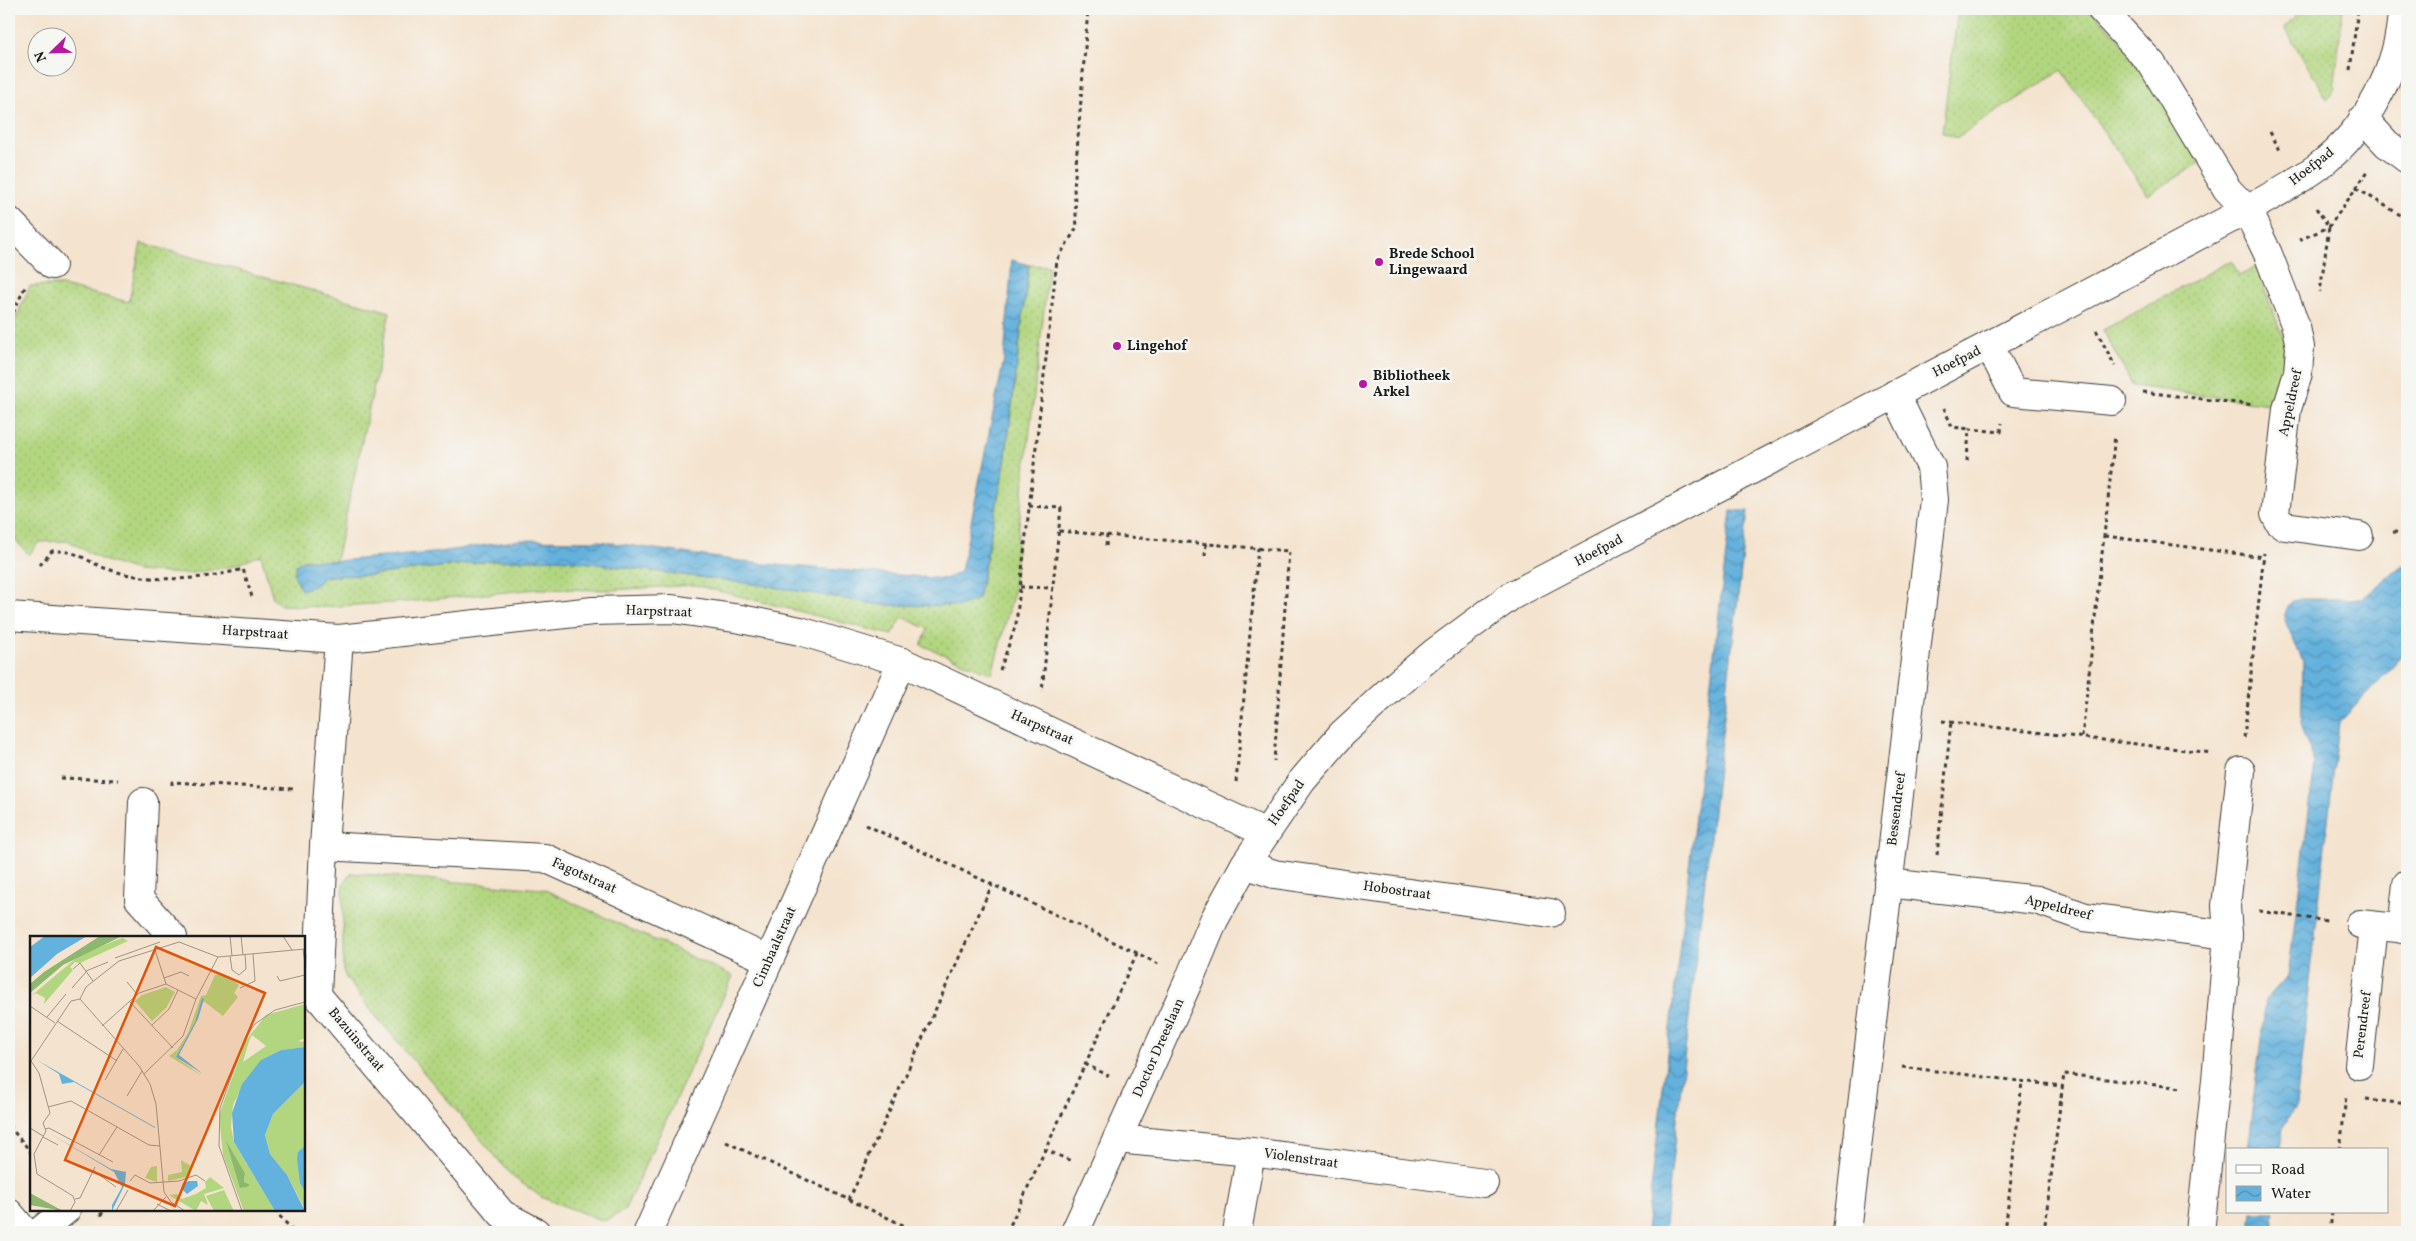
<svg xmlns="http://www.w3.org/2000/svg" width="2416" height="1241" font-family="Vollkorn,serif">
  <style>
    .grass { fill: url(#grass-dots); stroke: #67794e }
    .water { fill: url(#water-waves); stroke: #40667c }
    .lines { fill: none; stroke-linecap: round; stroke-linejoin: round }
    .minor-casing { stroke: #3c3a37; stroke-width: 30 }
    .path { stroke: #3c3a37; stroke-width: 3; stroke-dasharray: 4 4; stroke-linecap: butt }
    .minor { stroke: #fff; stroke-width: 28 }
    .poi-dot { fill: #b5179e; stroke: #f6f6f2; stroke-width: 2 }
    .labels { text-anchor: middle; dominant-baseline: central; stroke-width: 5; stroke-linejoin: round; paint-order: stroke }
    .street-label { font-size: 14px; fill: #1c1c1c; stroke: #f6f6f2 }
    .poi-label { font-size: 14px; font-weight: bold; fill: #1c1c1c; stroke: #f6f6f2; text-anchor: start }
    .inset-road { fill: none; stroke: #9e9387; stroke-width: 1 }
    .view { fill: #de560d; fill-opacity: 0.15; stroke: #de560d; stroke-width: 2.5 }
    .inset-edge { fill: none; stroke: #1c1c1c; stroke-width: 2.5 }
  </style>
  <defs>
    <pattern id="grass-dots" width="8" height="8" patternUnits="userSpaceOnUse" patternTransform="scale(1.25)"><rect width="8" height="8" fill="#b2d67f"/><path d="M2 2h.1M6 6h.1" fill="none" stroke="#98b76d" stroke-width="1.8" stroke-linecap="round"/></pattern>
    <pattern id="water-waves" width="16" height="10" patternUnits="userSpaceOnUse" patternTransform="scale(1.25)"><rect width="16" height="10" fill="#63b1dd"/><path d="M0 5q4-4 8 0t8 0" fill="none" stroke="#518fb2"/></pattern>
  </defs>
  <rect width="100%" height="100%" fill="#f6f6f2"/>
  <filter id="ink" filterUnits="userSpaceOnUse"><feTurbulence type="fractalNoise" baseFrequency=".02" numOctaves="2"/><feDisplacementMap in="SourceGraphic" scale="10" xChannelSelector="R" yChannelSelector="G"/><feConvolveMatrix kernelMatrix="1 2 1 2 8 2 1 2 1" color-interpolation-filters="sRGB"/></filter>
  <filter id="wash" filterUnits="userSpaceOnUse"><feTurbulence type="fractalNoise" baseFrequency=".0096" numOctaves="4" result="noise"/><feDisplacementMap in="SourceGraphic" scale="20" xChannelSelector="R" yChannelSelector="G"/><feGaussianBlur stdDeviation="1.12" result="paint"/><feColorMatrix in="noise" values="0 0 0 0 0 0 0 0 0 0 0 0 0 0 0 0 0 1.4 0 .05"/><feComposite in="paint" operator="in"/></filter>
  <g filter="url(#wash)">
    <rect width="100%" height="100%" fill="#f4e3ce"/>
    <g class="grass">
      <polygon points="1961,9 2091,9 2145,67 2200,163 2148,195 2061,70 1956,138 1942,132 1958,10"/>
      <polygon points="2300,9 2343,9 2334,90 2327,99 2285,28"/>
      <polygon points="141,243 390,312 336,561 303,560 315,586 324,576 372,575 489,561 559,559 768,586 881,605 978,599 1005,463 1029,265 1049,266 1019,524 1013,595 992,674 921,645 928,629 902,617 892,635 695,585 611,590 537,589 407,602 323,607 281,605 273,598 261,555 230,567 185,574 136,571 100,559 69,541 39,542 29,555 9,533 9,334 30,286 58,285 129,302"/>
      <polygon points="2232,260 2239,276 2256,267 2284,340 2284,369 2269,404 2133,386 2103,330"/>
      <polygon points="351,873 543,889 733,976 624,1211 604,1221 543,1198 513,1177 374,1014 346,978 343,970 343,884"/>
    </g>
    <g class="water">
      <polygon points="1012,260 1029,265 1005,463 978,599 960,606 881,605 768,586 559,559 489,561 372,575 324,576 315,586 301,590 294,574 296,565 303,560 336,561 432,553 520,540 599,541 754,563 946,579 961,571 1004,359"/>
      <polygon points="1731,511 1748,511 1664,1232 1646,1232"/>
      <path d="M2402 565 2407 566V639L2402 657 2339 723 2296 1105 2283 1127 2280 1150H2247L2266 999 2288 976 2315 763 2301 728 2303 662 2284 618C2286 610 2288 603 2296 599H2362Z"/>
      <polygon points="2252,1212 2274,1212 2272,1232 2250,1232"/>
    </g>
  </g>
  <g filter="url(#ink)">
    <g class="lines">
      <g class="minor-casing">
        <g id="minor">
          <polyline points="2101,9 2152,64 2227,189 2247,210 2268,254 2296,327 2300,347 2298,373 2287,409 2275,514 2279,522 2285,526 2359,536"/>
          <polyline points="2363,118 2387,144 2407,159"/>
          <polyline points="9,221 52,265"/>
          <polyline points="1989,345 2013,392 2112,401"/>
          <polyline points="9,616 339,639 593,611 672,609 741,619 800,631 902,662 1266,833"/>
          <polyline points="339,639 324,846 317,995 502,1214 536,1232"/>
          <polyline points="143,802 139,899 173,937"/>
          <polyline points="324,846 545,858 769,960"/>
          <polyline points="1245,864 1274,874 1551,913"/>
          <polyline points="1888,883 2037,900 2085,917 2228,935"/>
          <polyline points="2360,924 2407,929"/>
          <polyline points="2402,929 2407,884"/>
          <polyline points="2359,1065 2374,926"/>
          <polyline points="1117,1139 1251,1152 1484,1183"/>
          <polyline points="9,1213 25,1232"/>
          <polyline points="39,1232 66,1210"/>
          <polyline points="648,1232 902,662"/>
          <path d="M1075 1232 1189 980 1214 920 1245 864 1301 782 1342 734 1391 689 1435 652 1511 596 2247 210C2271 196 2296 183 2319 166 2366 130 2400 69 2402 9"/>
          <polyline points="1237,1232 1251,1152"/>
          <polyline points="1847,1232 1934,500 1931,467 1895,394"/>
          <polyline points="2200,1232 2216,1080 2228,935 2226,906 2241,771"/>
        </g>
      </g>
      <g class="path">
        <polyline points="2350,70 2358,9"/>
        <polyline points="2270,132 2281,152"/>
        <polyline points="2356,188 2407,219"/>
        <polyline points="2316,208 2329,227 2320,292"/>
        <polyline points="2299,240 2329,227 2368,171"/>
        <polyline points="13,313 25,287"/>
        <polyline points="2096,330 2115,366"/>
        <polyline points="2143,392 2254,405"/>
        <polyline points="1944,408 1952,427 1969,429"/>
        <polyline points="1967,461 1969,429 2001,432 2002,423"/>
        <polyline points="1029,506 1061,508 1042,691"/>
        <polyline points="1059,531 1289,551 1274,761"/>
        <polyline points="2393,532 2407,533"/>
        <polyline points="2105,536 2263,557"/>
        <polyline points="1106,546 1107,535"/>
        <polyline points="1205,556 1206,544"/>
        <path d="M40 565 52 551C79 551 79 557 102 567 146 584 199 581 243 569L253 600"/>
        <polyline points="1020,587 1053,588"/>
        <polyline points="1000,670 1016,624 1057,260 1077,227 1074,189 1088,9"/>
        <polyline points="1942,721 2212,753"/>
        <polyline points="2082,737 2115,435"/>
        <polyline points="2244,738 2264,553"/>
        <polyline points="61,778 118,780"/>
        <polyline points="1236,782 1258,548"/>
        <polyline points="172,785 172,782 295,789"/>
        <polyline points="866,825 1137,953"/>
        <polyline points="1937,855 1951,722"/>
        <polyline points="2259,911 2327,921"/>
        <polyline points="1085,1064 1109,1076"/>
        <polyline points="1902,1067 2062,1086"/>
        <polyline points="2366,1099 2407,1104"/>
        <polyline points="9,1126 31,1152"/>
        <polyline points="726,1142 918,1232"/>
        <polyline points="1044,1149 1071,1161"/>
        <polyline points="2340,1150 2346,1096"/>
        <polyline points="849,1200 992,885"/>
        <polyline points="274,1210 294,1232"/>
        <polyline points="100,1215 106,1210"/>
        <polyline points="1007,1232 1137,953 1158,964"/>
        <polyline points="2005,1232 2022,1082"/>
        <polyline points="2044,1232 2064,1074 2182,1088"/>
        <polyline points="2330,1232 2332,1212"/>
      </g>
      <use href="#minor" class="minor"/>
    </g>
  </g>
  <g class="poi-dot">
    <circle cx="1379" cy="262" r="5"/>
    <circle cx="1117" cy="346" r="5"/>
    <circle cx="1363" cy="384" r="5"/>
  </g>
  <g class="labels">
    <g class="street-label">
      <text transform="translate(2312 167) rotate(-38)">Hoefpad</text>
      <text transform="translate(1957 362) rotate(-27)">Hoefpad</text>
      <text transform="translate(2291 403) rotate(-78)">Appeldreef</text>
      <text transform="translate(1599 551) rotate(-28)">Hoefpad</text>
      <text transform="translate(659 612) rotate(2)">Harpstraat</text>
      <text transform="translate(255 633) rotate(4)">Harpstraat</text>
      <text transform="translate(1042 728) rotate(24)">Harpstraat</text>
      <text transform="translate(1287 803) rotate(-55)">Hoefpad</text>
      <text transform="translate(1897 809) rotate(-83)">Bessendreef</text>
      <text transform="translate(584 876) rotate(24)">Fagotstraat</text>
      <text transform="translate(1397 891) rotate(8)">Hobostraat</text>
      <text transform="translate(2058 908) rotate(14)">Appeldreef</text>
      <text transform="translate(775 947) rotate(-66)">Cimbaalstraat</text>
      <text transform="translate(2363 1025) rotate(-83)">Perendreef</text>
      <text transform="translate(356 1040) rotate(50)">Bazuinstraat</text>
      <text transform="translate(1159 1048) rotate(-66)">Doctor Dreeslaan</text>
      <text transform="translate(1301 1159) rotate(8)">Violenstraat</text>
    </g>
    <g class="poi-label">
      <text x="1389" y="254">Brede School<tspan x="1389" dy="16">Lingewaard</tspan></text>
      <text x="1127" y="346">Lingehof</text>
      <text x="1373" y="376">Bibliotheek<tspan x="1373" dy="16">Arkel</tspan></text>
    </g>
  </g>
  <g transform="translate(30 936)">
    <rect width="275" height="275" fill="#f4e3ce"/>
    <path d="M97 0 93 2 98 5 50 27 45 26 40 31 43 34 14 68 15 62 6 57 0 61 51 18ZM192 38 209 49 204 57 208 61 193 80 172 64 165 86 146 121 172 140 139 120 147 114 158 97 171 60 176 59 185 39ZM136 51 145 56 136 72 122 85 105 65 112 59ZM275 68V102L268 105 275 106V111L251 114 233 123 215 144 203 169 201 191 204 206 245 275H235L214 246 215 237 197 208 211 252 215 250 214 275 193 219 189 179 215 106 236 79ZM222 99 236 110 213 126 219 105ZM151 224 161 230 160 240 138 245V239L152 236ZM127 230V246L115 242 121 231ZM180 241 194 252 174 258 178 269 171 265 166 275 139 259 147 258 152 263 166 258 176 252 175 246Z" fill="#b2d67f" fill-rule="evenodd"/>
    <path d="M70 0H92L33 29 0 57V48L14 36ZM196 205 215 237 214 246 220 249 235 275 213 259 215 251 210 252ZM0 257 33 275 0 269Z" fill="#8db76e"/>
    <path d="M275 146V273L257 239 240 218 235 199 243 178ZM225 242 245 275H214L207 255 223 248 222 244Z" fill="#b2d67f"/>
    <path d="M194 254 204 275H184L176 260Z" fill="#b2d67f"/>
    <path d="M15 0H57L27 18 0 42V11ZM172 62 174 63 168 83 149 119 173 138 146 121 165 86ZM275 111V146L243 178 235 199 240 218 257 239 275 275H245L204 206 202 177 212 148 231 124 251 114ZM7 124 125 191V192L44 146 32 148 29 138ZM19 197 81 233 96 236 95 248 82 275V269L92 251 84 236ZM275 210V255L270 247 267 223 268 216ZM159 245H167L168 250 157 258 151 252 153 247Z" fill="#63b1dd"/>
    <path class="inset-road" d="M200 0 202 20M211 0 213 19M253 0 262 14M273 13 275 28M125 14 136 48M200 20 202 34 209 39 216 33 215 18M85 22 130 6M43 33 50 27 63 45M56 35 78 26M247 40 250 45 275 39M134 42 151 36 159 40M97 46 107 58M42 52 56 36M210 52 225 45 223 18M50 63 109 130 120 148 126 168 134 256 141 266 155 275M99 65 143 112M0 70 25 87M17 81 36 58M27 85 87 125M122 89 139 73 148 54M72 90 109 57 136 48 166 63M1 125 41 65 50 63 56 51 89 25 149 6 188 21 275 13M1 125 9 137 20 177 13 187 16 195 4 218 7 238 43 260 45 266 40 275M114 138 153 100 166 63 188 21M75 144 93 113M97 160 112 135M18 171 41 165 119 209 130 210M0 192 13 200M15 193 19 192 83 226M13 201 28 209M69 219 87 191M63 234 86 251M100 245 105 239 120 247 149 245 166 239 175 245M45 263 50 262 65 231M127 268 141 275M86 275 98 254M123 275 136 261M212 275 189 210 190 172 216 100 225 88 245 74 275 66"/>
    <path class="view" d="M126 11 235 57 145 270 35 224Z"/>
    <rect width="275" height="275" class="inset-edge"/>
  </g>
  <rect width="2416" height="1241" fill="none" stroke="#f6f6f2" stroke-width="30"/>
  <rect x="2226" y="1148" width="162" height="65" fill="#f6f6f2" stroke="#9f9f9c"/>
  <rect x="2236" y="1165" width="25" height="8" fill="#ffffff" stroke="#9f9f9c"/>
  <text x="2271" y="1174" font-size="15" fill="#1c1c1c">Road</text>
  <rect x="2236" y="1186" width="25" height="15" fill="url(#water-waves)" stroke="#9f9f9c"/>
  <text x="2271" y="1198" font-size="15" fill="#1c1c1c">Water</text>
  <g transform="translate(52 52) rotate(247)"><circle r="24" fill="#f6f6f2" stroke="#9f9f9c"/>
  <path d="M0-4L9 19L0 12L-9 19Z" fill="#b5179e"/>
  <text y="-8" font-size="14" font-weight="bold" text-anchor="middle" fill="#1c1c1c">N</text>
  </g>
</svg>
